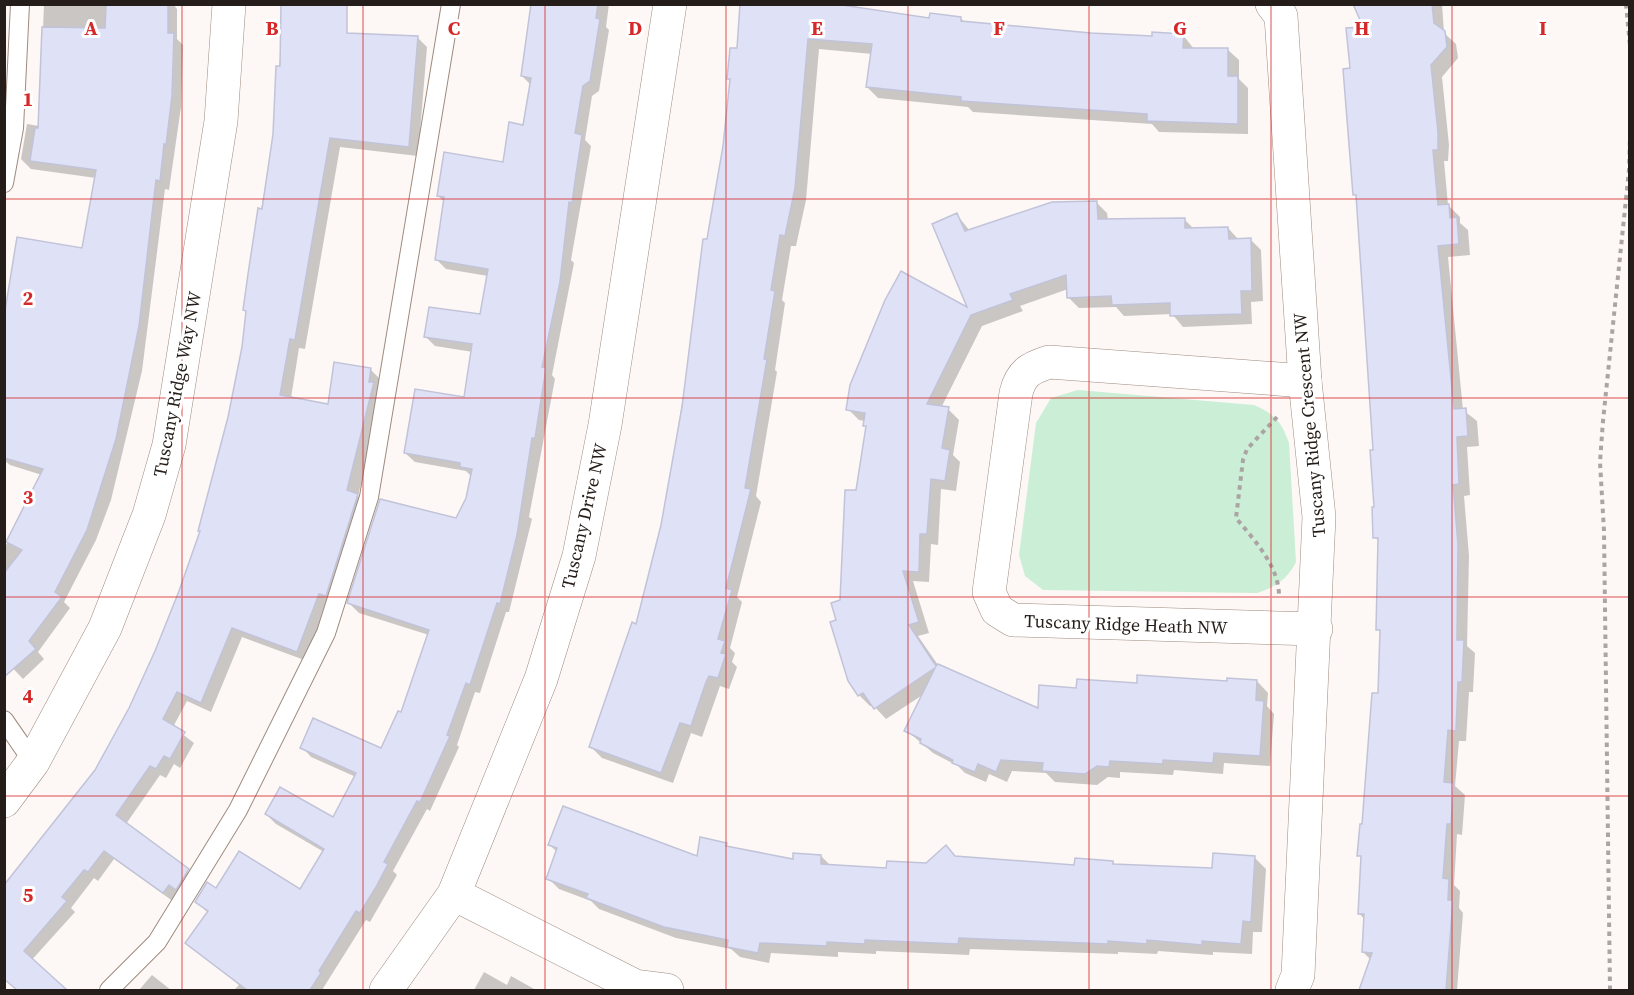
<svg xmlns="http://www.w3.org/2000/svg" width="1634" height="995" font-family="'Source Serif 4',serif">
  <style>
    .green { fill: #cbeed6 }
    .shadow { fill: #0003 }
    .building { fill: #dfe1f6; stroke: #c1c3d8; stroke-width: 1.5 }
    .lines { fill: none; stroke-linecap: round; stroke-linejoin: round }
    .lane-casing { stroke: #9e8b7f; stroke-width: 20 }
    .street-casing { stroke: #9e8b7f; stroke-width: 34 }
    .path { stroke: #aba4a2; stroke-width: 4; stroke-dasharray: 4.5 4.5; stroke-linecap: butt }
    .lane { stroke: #fff; stroke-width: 18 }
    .street { stroke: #fff; stroke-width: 33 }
    .grid { fill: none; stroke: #d62828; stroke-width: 1.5; stroke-opacity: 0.55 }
    .labels { text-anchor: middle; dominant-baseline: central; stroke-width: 6; stroke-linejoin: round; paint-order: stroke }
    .street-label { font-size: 18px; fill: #251d19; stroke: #fff }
    .grid-label { font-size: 20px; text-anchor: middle; font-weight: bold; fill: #d62828; stroke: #fff; stroke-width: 6; stroke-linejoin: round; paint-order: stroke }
  </style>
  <rect width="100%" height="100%" fill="#fdf8f6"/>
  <path class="green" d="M1078 390 1254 405C1276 415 1281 421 1289 443L1296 562C1287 580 1275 587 1257 593L1043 590 1025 576 1019 555 1036 423 1051 398Z"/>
  <g class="shadow">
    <polygon points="44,4 173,4 177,9 177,39 183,45 181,107 169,190 165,189 142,371 111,500 96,540 64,602 70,608 38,652 44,659 23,679 4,659 4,549 42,475 10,465 4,460 4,330 83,250 96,178 31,169 21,159 27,124 39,126"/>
    <polygon points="523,4 609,4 606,27 609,30 599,91 592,96 585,140 591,146 571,260 574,263 552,375 555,379 529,517 532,519 509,612 506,612 480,693 475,692 457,745 459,747 430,811 427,809 393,871 397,875 370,922 366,920 322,990 234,990 239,985 187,943 208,913 197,902 216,891 300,892 324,852 276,824 266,814 333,819 356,777 311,757 302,747 382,750 402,714 429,635 359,613 349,603 456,520 467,498 471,476 466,471 415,462 405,453 465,399 473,352 435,346 425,336 481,316 488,276 446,269 436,259 445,202 438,196 504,164 524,126 531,85 522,76 534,7"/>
    <polygon points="742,4 839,4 931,19 960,18 965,22 1090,35 1153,38 1183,35 1194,49 1227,49 1239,60 1239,79 1248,88 1248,134 1159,132 1152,124 973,112 968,107 878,98 867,87 872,54 819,49 806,200 796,246 791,246 782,300 785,303 775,370 777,372 756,496 761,502 737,597 742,602 730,648 735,653 732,662 737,667 729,689 720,686 702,737 691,733 673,783 602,758 591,747 637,626 662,525 724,146 731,82 728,79 738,50"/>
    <polygon points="1355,4 1442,4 1444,33 1456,44 1458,58 1442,77 1449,145 1448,161 1444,161 1448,205 1460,217 1460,223 1468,230 1470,255 1448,257 1463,410 1477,421 1479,446 1467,447 1470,495 1464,496 1469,556 1467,646 1475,653 1473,692 1469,692 1466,741 1459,741 1455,786 1465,795 1462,835 1457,834 1454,885 1460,891 1459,908 1463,913 1457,990 1361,990 1371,960 1363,952 1365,920 1359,913 1362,859 1359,855 1379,695 1382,633 1377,629 1379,542 1375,537 1375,451 1357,197 1355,194 1352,69 1365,28"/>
    <polygon points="282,31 417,37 427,47 418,156 340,147 305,349 299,348 291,398 329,406 371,370 381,380 383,394 358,496 367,506 307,661 242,637 211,712 187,701 173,727 194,743 180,768 174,764 166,778 160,775 126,824 197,880 174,902 114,859 98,881 94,878 71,908 75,912 11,983 96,770 130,708 181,592 201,532 230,417 243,347 247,312 244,309 274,134"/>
    <polygon points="1096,202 1107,213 1108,220 1184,219 1194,229 1228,228 1239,240 1250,239 1261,250 1263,301 1251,302 1252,324 1183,327 1172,314 1124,316 1116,307 1079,308 1068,297 1068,289 1020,306 1023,311 982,326 941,408 948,409 959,420 953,455 960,462 956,491 941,489 938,545 931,544 929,582 913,581 929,633 918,636 938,665 1039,710 1078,689 1138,684 1257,681 1268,693 1267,706 1274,714 1270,766 1224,763 1223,774 1174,770 1173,775 1120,772 1120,778 1108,777 1097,785 1055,782 1046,773 1012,771 1007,782 989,774 986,782 965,773 958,766 933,753 906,730 924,694 886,719 873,705 870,706 859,695 838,621 867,428 865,421 859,420 848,409 970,311 957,215 970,231"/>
    <polygon points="726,844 731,849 794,861 821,856 831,866 888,870 957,858 1076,866 1113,862 1117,866 1214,870 1254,857 1266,869 1262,932 1253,932 1252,954 1213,952 1213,955 1158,951 1157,954 1118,952 1118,954 970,949 969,955 876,951 876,954 838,952 838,957 771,953 769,963 740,957 731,949 676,938 599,909 591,901 559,889 548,878 557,852 550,845 698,858"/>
    <polygon points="484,972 507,985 511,976 536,990 474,990"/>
    <polygon points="152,975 171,990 139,990"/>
  </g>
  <g class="building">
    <polygon points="168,4 168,33 174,33 172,96 166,145 164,144 160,181 156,180 139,326 116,439 87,530 55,592 62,597 29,641 36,649 4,677 4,573 22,550 6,542 43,469 4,458 4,317 17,237 82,248 96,170 30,161 35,128 38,128 42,27 105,28 106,5"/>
    <polygon points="281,4 347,4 347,33 418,36 409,147 330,138 295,340 290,339 280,395 328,404 334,362 371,368 369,382 374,382 347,490 358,494 326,596 319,594 297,652 232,628 201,703 177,692 163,719 185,732 170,759 164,756 156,769 150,766 116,815 189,869 176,890 169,885 163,893 104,851 88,872 84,870 62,897 67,901 24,951 67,990 17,990 4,979 4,885 95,770 129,708 155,651 179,591 200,531 198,531 228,417 242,347 246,311 243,310 248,274 258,208 262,209 273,134 276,66 280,66"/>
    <polygon points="531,4 598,4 596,18 600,19 590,81 583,86 575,133 582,135 576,174 572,203 569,202 560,282 542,367 546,368 535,438 532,438 517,535 500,604 497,603 470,685 466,683 447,735 450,736 420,802 417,801 384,862 388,864 376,887 360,913 356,911 319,971 321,973 310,990 247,990 185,943 208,911 195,902 207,882 216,888 239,851 300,889 324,849 265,814 280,787 333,817 356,773 300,748 313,718 381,748 398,711 401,712 429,630 347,603 380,499 456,518 466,498 472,469 460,467 460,463 404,453 415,389 464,397 472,344 424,337 429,307 480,314 488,269 435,260 444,197 437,196 444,152 503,162 509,122 523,125 531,78 521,76"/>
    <polygon points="740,4 835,4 929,18 930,13 961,17 961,21 1091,33 1152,36 1152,32 1184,34 1183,48 1228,48 1228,76 1238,76 1238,124 1147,121 1147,114 961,101 961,97 866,87 872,44 808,39 795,188 785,236 780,235 771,290 775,291 764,359 767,359 745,488 751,489 726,588 732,590 718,639 725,641 721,653 726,654 718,678 709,676 706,682 691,726 680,723 661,773 589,747 632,622 636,624 661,525 682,407 703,239 707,239 723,146 730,79 727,79 730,48 737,48"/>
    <polygon points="1353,4 1432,4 1434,23 1445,31 1447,47 1431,65 1438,132 1438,150 1433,150 1438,205 1449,204 1450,218 1457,217 1459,244 1438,246 1454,409 1466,408 1468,436 1457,437 1459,484 1453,485 1458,544 1457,640 1464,640 1462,682 1458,682 1456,731 1448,730 1444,782 1454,783 1451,824 1447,824 1443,878 1449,879 1448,900 1453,900 1446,990 1359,990 1372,953 1362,952 1364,914 1358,914 1361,856 1357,856 1360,824 1362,824 1372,693 1378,693 1380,630 1376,630 1378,538 1373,538 1372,507 1374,507 1370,450 1373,450 1356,195 1353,195 1343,69 1350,68 1346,28 1363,27"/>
    <polygon points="1097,201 1098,219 1185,218 1185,228 1228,227 1229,239 1251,238 1252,291 1241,291 1242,314 1170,316 1170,303 1112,305 1111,296 1067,298 1066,275 1010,294 1013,300 971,315 927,404 949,407 942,448 950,450 945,481 931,479 927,534 920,534 919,572 903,571 919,622 909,625 936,666 938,664 1038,708 1039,685 1076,688 1077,679 1137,683 1137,675 1227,681 1227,678 1257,680 1256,700 1264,701 1260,756 1214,753 1213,763 1163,760 1163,764 1110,761 1109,767 1097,766 1085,774 1042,771 1043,763 1001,760 996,772 978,764 975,772 952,763 953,760 920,743 921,739 904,731 935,668 874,709 863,693 858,696 848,681 830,622 836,620 831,603 840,600 845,490 856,490 866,426 863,426 865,413 846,410 850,385 885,300 901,271 967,307 932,224 957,213 965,231 1052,202"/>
    <polygon points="563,806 697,856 700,837 727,843 726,846 793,859 793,853 821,855 821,864 886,868 887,861 926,863 946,845 955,856 1074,865 1075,858 1113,861 1113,864 1212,868 1213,853 1255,856 1251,922 1243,921 1241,944 1202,941 1202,945 1147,940 1147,944 1108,941 1108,944 959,938 958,944 865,940 865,944 827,942 827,946 760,943 758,953 727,947 728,940 664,927 586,898 588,894 546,879 557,848 548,845"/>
  </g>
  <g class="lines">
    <g class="lane-casing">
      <g id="lane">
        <polyline points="4,183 14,128 20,4"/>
        <polyline points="4,720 33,762"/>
        <polyline points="109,990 157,942 238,810 326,633 369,497 451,4"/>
      </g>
    </g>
    <g class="street-casing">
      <g id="street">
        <polyline points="1272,4 1281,16 1305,381 1319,517 1298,975 1292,990"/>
        <path d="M1305 381 1049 362C1030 368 1021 373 1016 393L989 592 997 610 1013 620 1316 629"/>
        <polyline points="4,801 33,762 105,628 149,515 169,445 221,121 229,4"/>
        <polyline points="454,894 635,986 667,990"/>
        <polyline points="386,990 454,894 541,679 579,556 605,425 670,4"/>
      </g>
    </g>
    <g class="path">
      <polyline points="1626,4 1630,46"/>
      <path d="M1277 417 1247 449 1243 460 1236 518C1255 541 1280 567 1279 598"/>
      <polyline points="1610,990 1604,531 1600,462 1603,421 1629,170 1630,137"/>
    </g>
    <use href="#lane" class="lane"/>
    <use href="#street" class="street"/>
  </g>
  <path class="grid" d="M182 4V990M363 4V990M545 4V990M726 4V990M908 4V990M1089 4V990M1271 4V990M1452 4V990M4 199H1630M4 398H1630M4 597H1630M4 796H1630"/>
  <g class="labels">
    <g class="street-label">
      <text transform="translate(177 384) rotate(-79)">Tuscany Ridge Way NW</text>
      <text transform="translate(1309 425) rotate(-95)">Tuscany Ridge Crescent NW</text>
      <text transform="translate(584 516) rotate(-77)">Tuscany Drive NW</text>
      <text transform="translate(1126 624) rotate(2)">Tuscany Ridge Heath NW</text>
    </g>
  </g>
  <g class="grid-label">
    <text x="91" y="35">A</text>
    <text x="272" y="35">B</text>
    <text x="454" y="35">C</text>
    <text x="635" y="35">D</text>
    <text x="817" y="35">E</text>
    <text x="999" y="35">F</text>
    <text x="1180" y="35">G</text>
    <text x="1362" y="35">H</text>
    <text x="1543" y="35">I</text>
    <text x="28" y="106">1</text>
    <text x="28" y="305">2</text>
    <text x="28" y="504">3</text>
    <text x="28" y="703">4</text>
    <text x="28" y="902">5</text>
  </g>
  <rect width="1634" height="995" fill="none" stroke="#251d19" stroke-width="12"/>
</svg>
